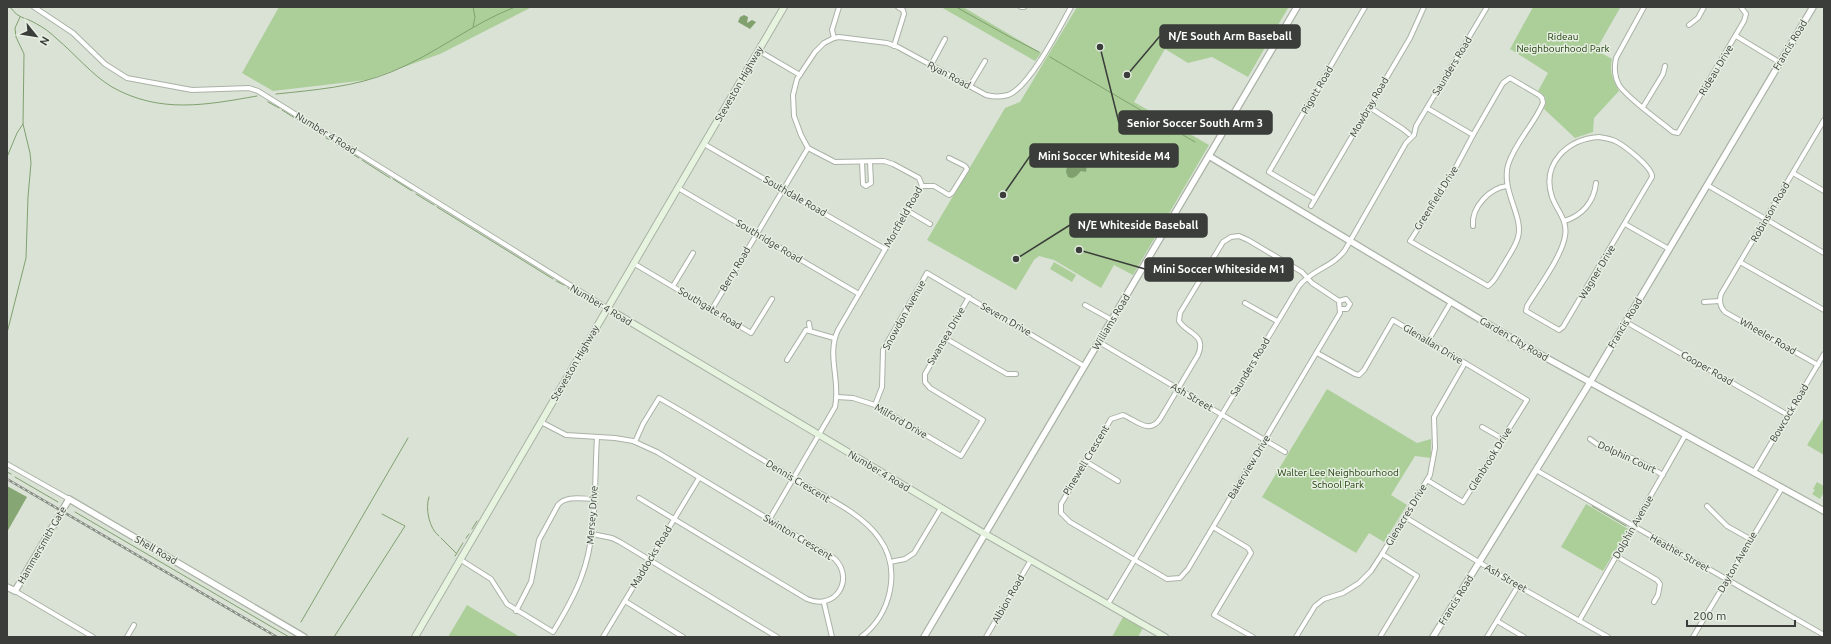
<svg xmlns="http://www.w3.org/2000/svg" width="1831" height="644" font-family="Ubuntu,sans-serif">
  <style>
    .green { fill: #accf9a }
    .forest { fill: #86a773 }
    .water { fill: #80a16e }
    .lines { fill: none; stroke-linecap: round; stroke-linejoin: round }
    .stream { stroke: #80a16e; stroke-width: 1 }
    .minor-casing { stroke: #aab2a6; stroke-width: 6 }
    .tertiary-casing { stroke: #aab2a6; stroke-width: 8 }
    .secondary-casing { stroke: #aab2a6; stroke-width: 8 }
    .minor { stroke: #fff; stroke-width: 4 }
    .tertiary { stroke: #fff; stroke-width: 5.5 }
    .secondary { stroke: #e6f3df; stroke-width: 6 }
    .rail-casing { stroke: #878c84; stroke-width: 2.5 }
    .rail { stroke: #e7efe3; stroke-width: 1; stroke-dasharray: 3; stroke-linecap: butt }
    .labels { text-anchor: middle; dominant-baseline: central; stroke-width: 3; stroke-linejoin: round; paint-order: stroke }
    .park-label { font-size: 10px; fill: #183700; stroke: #e7efe3 }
    .street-label { font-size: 10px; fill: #3a3d39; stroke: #e7efe3 }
    .leader { fill: none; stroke: #3a3d39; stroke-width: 1.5 }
    .callout-dot { fill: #3a3d39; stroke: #e7efe3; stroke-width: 1.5 }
    .callout { fill: #3a3d39; stroke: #3a3d39; stroke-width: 1.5 }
    .callout-label { font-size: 11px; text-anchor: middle; font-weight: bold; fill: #fff }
  </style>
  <rect width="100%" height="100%" fill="#dae2d6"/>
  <g class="green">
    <polygon points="279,7 532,7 440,54 367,80 273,91 242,73"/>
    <polygon points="941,7 963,7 1041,53 1035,61"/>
    <polygon points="1077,7 1288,8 1248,77 1212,57 1188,63 1165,49 1134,102 1209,145 1133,275 1114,265 1101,288 1054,260 1039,256 1034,260 1016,290 927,240 1005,108 1020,102"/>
    <path d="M1533 7H1618L1620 8 1596 50 1612 59C1609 71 1613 80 1619 91L1594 118 1593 132 1575 138 1544 109 1546 103 1545 97 1538 91 1548 73 1510 49Z"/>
    <polygon points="1054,262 1076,275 1072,282 1050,269"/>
    <polygon points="1327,389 1417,443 1431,439 1431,458 1415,456 1391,495 1407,505 1384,542 1369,533 1356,553 1262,497"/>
    <polygon points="1824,417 1824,455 1807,445"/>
    <polygon points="1817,482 1824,486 1824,492 1820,499 1812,494 1815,490 1813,489"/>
    <polygon points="1586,504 1628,529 1603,571 1561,547"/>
    <polygon points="467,605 520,637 448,637"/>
    <polygon points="1123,617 1143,628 1138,637 1112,637"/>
  </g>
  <polygon class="forest" points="7,486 27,497 7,532"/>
  <g class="water">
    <polygon points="744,15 748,17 747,23 752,20 756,22 750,29 738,22 740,17"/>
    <path d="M1073 158 1087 165 1086 172 1081 171C1077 175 1075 180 1068 177L1066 172 1067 167 1072 165 1071 161Z"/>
  </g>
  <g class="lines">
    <g class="stream">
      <path d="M10 7C20 20 23 16 35 23 43 27 51 33 57 39 75 54 92 75 112 87 160 114 206 105 257 96"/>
      <polyline points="956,7 1008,36 1039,52"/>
      <polyline points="473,27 475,17 473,7"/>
      <polyline points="1050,57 1195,142"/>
      <path d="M276 94C314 90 355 87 391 72 434 55 471 24 515 7"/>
      <polyline points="268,102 279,108"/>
      <polyline points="282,110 322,135"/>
      <polyline points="326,138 330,140"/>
      <polyline points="337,145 359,158"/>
      <polyline points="7,157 17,133 23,124"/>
      <polyline points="362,160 390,178"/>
      <polyline points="393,179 412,191"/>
      <polyline points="416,194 434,205"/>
      <polyline points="437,207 553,279"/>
      <polyline points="556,281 564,285"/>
      <polyline points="568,288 574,292"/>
      <polyline points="578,294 582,297"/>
      <polyline points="7,333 26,258 28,197 31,163 30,153 23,124 24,54 16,37 15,28 20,17"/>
      <polyline points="7,472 11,474"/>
      <polyline points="15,477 58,502"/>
      <path d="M429 497C425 508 429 529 439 536"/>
      <polyline points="1592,506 1626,526"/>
      <polyline points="75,512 289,637"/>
      <polyline points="472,529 477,521"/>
      <polyline points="441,538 457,554"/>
      <polyline points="466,538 469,534"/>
      <polyline points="455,556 463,543"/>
      <polyline points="301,622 408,438"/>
      <polyline points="334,637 405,526 382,514"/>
    </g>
    <g class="minor-casing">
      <g id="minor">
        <polyline points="34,7 73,33 105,64 127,78 192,90 249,88 258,91 607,308"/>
        <polyline points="1021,7 1024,7"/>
        <path d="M1644 7 1616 58C1614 67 1614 76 1619 85 1627 98 1660 121 1673 132L1678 133 1744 21 1746 14 1741 7"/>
        <polyline points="1689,25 1698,18 1704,7"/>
        <polyline points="1736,36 1779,62"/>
        <polyline points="834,38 832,30 839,7"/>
        <polyline points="894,46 904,14 903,10 898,7"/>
        <polyline points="759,51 800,75"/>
        <polyline points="931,65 945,39"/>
        <path d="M1510 78 1539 95 1542 98 1543 103C1534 125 1515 142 1508 165 1501 191 1524 217 1518 237 1516 246 1509 255 1504 264 1499 271 1495 282 1488 286L1410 241 1449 180 1473 135 1503 83Z"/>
        <polyline points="970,86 985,61"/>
        <polyline points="1369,107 1403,129 1409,134"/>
        <polyline points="1643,107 1663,74 1665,66"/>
        <polyline points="1427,108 1473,135"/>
        <path d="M1599 137C1605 138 1612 139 1617 142 1626 147 1653 168 1652 177L1563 327 1559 330 1526 311 1527 306C1538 288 1562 256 1565 236 1568 220 1557 211 1552 197 1541 163 1568 139 1599 137Z"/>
        <polyline points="704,144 885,249"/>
        <polyline points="862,162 863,184 866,186 871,183 870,162"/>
        <polyline points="1793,173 1824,191"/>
        <polyline points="1707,185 1824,253"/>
        <polyline points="922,186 934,186 949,195 952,193 967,169 965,166 949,158"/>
        <polyline points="678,188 859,294"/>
        <polyline points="1315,199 1269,172 1365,7"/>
        <polyline points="1311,206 1410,38 1424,7"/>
        <polyline points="908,211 930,224"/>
        <path d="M1564 221C1582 216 1594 202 1596 183"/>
        <polyline points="1625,224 1669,249"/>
        <path d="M1473 226C1471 207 1490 188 1507 186"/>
        <path d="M1239 236 1248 240 1302 272 1312 283 1339 301 1340 313 1188 569 1180 578 1167 579 1070 522 1061 513V504L1111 419 1123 415C1136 420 1149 435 1160 419L1198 355C1207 334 1187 334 1179 321L1180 313 1223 242 1231 237Z"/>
        <polyline points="1740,262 1824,310"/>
        <polyline points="633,263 751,333 772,299"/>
        <polyline points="673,286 693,253"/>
        <polyline points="1339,301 1346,299 1350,304 1347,309 1341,309"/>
        <polyline points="1704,302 1720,301"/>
        <polyline points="1245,303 1277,321"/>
        <polyline points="1085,305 1112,320"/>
        <polyline points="712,309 808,148"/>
        <polyline points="1626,322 1788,415"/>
        <polyline points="809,323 810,330"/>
        <polyline points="945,338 1007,374 1016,374"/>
        <polyline points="1428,341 1451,302"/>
        <polyline points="1099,342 1285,452"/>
        <polyline points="1317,353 1355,374 1359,375 1364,370 1393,320 1527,400 1463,502 1427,480"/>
        <polyline points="787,360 806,330 834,338"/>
        <path d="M1818 365 1725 312C1720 307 1719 301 1721 294L1824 120"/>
        <polyline points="837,397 853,398 875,405 961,456 983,420 930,388 925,382 925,374 969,297"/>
        <polyline points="875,405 882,387 883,350 927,273 1084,366"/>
        <path d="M541 422 566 435 615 438 633 441 657 452 835 559C855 580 835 611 807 599L639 498"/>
        <polyline points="1482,427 1503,439"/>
        <polyline points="1590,439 1601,447 1637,460 1663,475"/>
        <path d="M635 442 643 424 659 398C705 424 749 452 795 479 821 495 861 512 879 538 902 569 891 615 861 637"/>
        <polyline points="1085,461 1118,481"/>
        <polyline points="7,464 69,499"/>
        <polyline points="1536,470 1824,635"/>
        <polyline points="1754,472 1824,354"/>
        <polyline points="1707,506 1727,526 1750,539"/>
        <polyline points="1405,517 1518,586 1608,637"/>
        <path d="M769 520 835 407C841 381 826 355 838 330L922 186 919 178 893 164 884 161 835 162 808 148 801 135 794 116 793 95 797 79 815 52 824 43 834 38 839 37 887 43 898 47 986 95C993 97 1001 97 1008 95 1029 88 1060 27 1071 7"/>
        <polyline points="1213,527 1248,548 1251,553 1214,615 1253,637"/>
        <polyline points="592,534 612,538 620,542 777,637"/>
        <polyline points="1616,556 1657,580 1660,584 1658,595 1654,602"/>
        <path d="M461 560 491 579 507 604 553 632C564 614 574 597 581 578 598 534 594 483 597 437"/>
        <polyline points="890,562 905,559 914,553 941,508"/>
        <polyline points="15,591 93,637"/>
        <polyline points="625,601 683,637"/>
        <polyline points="824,603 832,637"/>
        <path d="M1108 604 1299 286C1311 270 1333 267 1345 250L1406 143 1414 135 1416 126 1487 7"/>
        <path d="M516 611 531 582 539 540 558 505C566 495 582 499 594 499"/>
        <polyline points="1497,621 1524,637"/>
        <polyline points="1579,621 1686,434"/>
        <polyline points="127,637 134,625"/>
        <polyline points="603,637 699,478"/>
        <polyline points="986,637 1031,560"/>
        <polyline points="1296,637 1315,606 1324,599 1343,593 1359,583 1371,571 1382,554 1430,475 1435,448 1434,417 1465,363"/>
        <polyline points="1380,637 1417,576 1382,554"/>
        <polyline points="1487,637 1518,586"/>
        <polyline points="1693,637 1782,488"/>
      </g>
    </g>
    <g class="tertiary-casing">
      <g id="tertiary">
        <polyline points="1209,156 1521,344 1824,511"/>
        <polyline points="7,587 15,591 69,499 304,637"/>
        <polyline points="924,637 1297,7"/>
        <polyline points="1433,637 1586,389 1813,7"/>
      </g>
    </g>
    <g class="secondary-casing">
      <g id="secondary">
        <polyline points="607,308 980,531 1165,637"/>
        <polyline points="415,637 784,7"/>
      </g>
    </g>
    <use href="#minor" class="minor"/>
    <use href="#tertiary" class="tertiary"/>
    <use href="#secondary" class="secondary"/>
    <g class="rail-casing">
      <polyline id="rail" points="7,479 277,637"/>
    </g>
    <use href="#rail" class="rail"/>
  </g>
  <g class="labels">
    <g class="park-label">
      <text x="1563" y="36">Rideau<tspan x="1563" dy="12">Neighbourhood Park</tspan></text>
      <text x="1338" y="472">Walter Lee Neighbourhood<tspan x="1338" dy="12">School Park</tspan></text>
    </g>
    <g class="street-label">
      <text transform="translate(1790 45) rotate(-59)">Francis Road</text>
      <text transform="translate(1452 66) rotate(-59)">Saunders Road</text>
      <text transform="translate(1716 70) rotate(-59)">Rideau Drive</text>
      <text transform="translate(949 75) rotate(28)">Ryan Road</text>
      <text transform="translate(739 84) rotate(-60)">Steveston Highway</text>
      <text transform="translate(1317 90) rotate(-60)">Pigott Road</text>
      <text transform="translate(1369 107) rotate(-60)">Mowbray Road</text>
      <text transform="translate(326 133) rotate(32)">Number 4 Road</text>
      <text transform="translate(795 196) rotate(30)">Southdale Road</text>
      <text transform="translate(1436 198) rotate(-58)">Greenfield Drive</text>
      <text transform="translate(1770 212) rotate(-60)">Robinson Road</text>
      <text transform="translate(903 217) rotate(-61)">Mortfield Road</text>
      <text transform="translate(769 241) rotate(31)">Southridge Road</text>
      <text transform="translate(735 269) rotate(-59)">Berry Road</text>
      <text transform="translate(1597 272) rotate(-59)">Wagner Drive</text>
      <text transform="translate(601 305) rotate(31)">Number 4 Road</text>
      <text transform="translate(710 308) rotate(31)">Southgate Road</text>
      <text transform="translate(904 315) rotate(-61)">Snowdon Avenue</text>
      <text transform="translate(1006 319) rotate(30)">Severn Drive</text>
      <text transform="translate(1111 322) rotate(-59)">Williams Road</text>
      <text transform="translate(1625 323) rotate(-59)">Francis Road</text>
      <text transform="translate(946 336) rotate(-60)">Swansea Drive</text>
      <text transform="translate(1768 336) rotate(30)">Wheeler Road</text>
      <text transform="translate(1514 339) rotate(30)">Garden City Road</text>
      <text transform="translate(1433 344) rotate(31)">Glenallan Drive</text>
      <text transform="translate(575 363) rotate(-60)">Steveston Highway</text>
      <text transform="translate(1250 367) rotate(-59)">Saunders Road</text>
      <text transform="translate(1707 368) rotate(30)">Cooper Road</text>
      <text transform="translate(1192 397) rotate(30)">Ash Street</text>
      <text transform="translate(1789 413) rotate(-59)">Bowcock Road</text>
      <text transform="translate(901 421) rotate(30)">Milford Drive</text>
      <text transform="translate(1627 457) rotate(25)">Dolphin Court</text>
      <text transform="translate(1490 459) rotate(-58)">Glenbrook Drive</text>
      <text transform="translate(1086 460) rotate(-59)">Pinewell Crescent</text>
      <text transform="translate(1249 467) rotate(-59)">Bakerview Drive</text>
      <text transform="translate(879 471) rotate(31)">Number 4 Road</text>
      <text transform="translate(798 481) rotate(31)">Dennis Crescent</text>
      <text transform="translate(592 515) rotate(-86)">Mersey Drive</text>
      <text transform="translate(1406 515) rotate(-59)">Glenacres Drive</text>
      <text transform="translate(1633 527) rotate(-60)">Dolphin Avenue</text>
      <text transform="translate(798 537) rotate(31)">Swinton Crescent</text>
      <text transform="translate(42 545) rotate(-60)">Hammersmith Gate</text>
      <text transform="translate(156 550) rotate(30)">Shell Road</text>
      <text transform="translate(1680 553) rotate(29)">Heather Street</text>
      <text transform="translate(651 557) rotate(-59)">Maddocks Road</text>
      <text transform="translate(1737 562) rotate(-60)">Dayton Avenue</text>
      <text transform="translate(1506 578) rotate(30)">Ash Street</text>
      <text transform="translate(1008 599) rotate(-60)">Albion Road</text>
      <text transform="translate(1456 600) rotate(-58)">Francis Road</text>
    </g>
  </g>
  <path class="leader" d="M1127 75L1160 36M1100 47L1119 123M1003 195L1030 156M1016 259L1070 225M1079 250L1145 269"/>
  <g class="callout-dot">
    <circle cx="1127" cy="75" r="4"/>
    <circle cx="1100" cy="47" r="4"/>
    <circle cx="1003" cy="195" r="4"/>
    <circle cx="1016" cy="259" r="4"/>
    <circle cx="1079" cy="250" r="4"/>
  </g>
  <g class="callout">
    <rect x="1160" y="25" width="140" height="23" rx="4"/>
    <rect x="1119" y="111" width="153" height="23" rx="4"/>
    <rect x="1030" y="144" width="148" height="23" rx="4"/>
    <rect x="1070" y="214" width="137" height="23" rx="4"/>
    <rect x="1145" y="258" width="148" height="23" rx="4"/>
  </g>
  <g class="callout-label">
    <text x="1230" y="40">N/E South Arm Baseball</text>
    <text x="1195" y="127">Senior Soccer South Arm 3</text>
    <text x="1104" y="160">Mini Soccer Whiteside M4</text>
    <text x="1138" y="229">N/E Whiteside Baseball</text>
    <text x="1219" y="273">Mini Soccer Whiteside M1</text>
  </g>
  <rect width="1831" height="644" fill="none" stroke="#3a3d39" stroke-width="16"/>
  <g transform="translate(36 36) rotate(120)" stroke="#e7efe3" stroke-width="3" paint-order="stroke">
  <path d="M0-3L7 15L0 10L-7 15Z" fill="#3a3d39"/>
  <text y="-6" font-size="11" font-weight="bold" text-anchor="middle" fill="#3a3d39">N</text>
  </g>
  <path d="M1687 620v6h108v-6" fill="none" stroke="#3a3d39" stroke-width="2"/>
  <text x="1693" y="620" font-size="12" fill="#3a3d39" stroke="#e7efe3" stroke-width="3" paint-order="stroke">200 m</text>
</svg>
